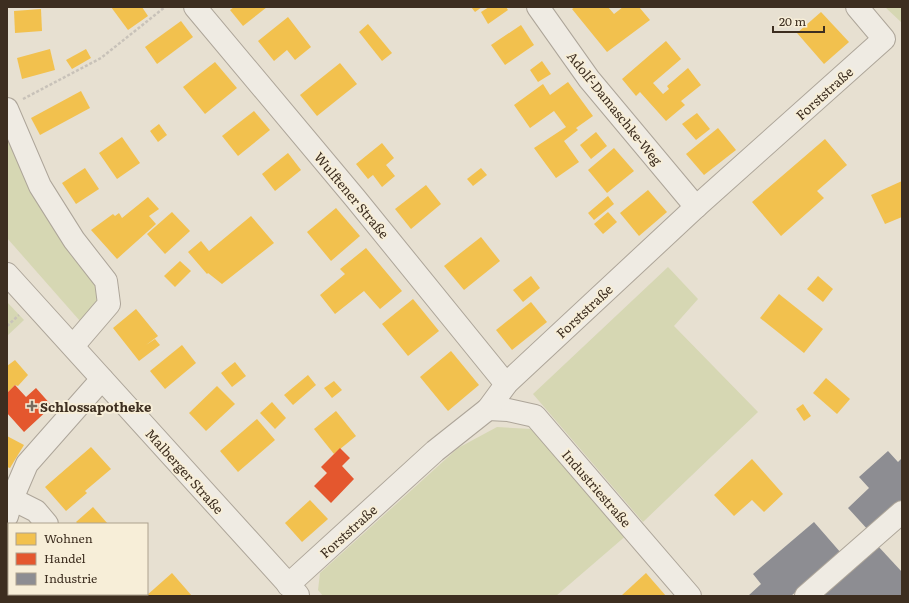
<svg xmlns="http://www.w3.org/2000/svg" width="909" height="603" font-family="Literata,serif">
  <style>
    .green { fill: #d6d7b3 }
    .homes { fill: #f2c14e }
    .shops { fill: #e4572e }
    .industry { fill: #8d8d92 }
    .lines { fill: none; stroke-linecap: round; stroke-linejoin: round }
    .minor-casing { stroke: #ada599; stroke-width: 24 }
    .path { stroke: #c8c2b9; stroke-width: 2.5; stroke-dasharray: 3 2; stroke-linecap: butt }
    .minor { stroke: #efebe3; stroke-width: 22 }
    .poi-dot { fill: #786c5e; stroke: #f7eed8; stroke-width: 1.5 }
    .labels { text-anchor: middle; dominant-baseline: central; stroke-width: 4; stroke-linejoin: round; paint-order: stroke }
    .street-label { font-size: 13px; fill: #3d2e20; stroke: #f7eed8 }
    .poi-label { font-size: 13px; font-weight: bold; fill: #3d2e20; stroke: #f7eed8; text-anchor: start }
  </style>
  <rect width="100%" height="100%" fill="#e7e0d1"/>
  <g class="green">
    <polygon points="885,7 902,7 902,23"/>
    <polygon points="7,132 98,285 99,301 80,321 7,238"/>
    <polygon points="668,267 698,299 674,326 758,412 643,522 533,394"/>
    <polygon points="7,302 24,320 7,336"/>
    <polygon points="497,427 532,429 628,534 556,596 323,596 318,590 320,573 458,448"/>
  </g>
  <g class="homes">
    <polygon points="111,7 142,7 148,16 128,30"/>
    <polygon points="234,7 267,7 243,26 230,10"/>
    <polygon points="471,7 482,7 475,12"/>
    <polygon points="489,7 506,7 508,10 488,24 481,12"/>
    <polygon points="575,7 608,7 614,14 623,7 639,7 650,20 607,52 572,9"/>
    <polygon points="41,9 42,31 15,33 14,11"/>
    <polygon points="821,12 849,42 824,64 797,33"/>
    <polygon points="288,17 311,47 295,60 287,50 274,61 258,41"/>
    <polygon points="181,21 193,37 157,64 145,47"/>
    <polygon points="368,24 392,53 382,61 359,32"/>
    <polygon points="521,25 534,45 505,65 491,45"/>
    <polygon points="666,41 681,59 653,83 663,94 669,89 667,86 688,68 701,85 681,101 685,105 666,121 640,92 636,96 622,79"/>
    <polygon points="50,49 55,70 22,79 17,58"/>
    <polygon points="86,49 91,58 72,69 66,60"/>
    <polygon points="542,61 551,74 538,82 530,70"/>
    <polygon points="215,62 237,88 205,114 183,87"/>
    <polygon points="340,63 357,84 317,116 300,95"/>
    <polygon points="568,82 593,116 576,128 578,130 564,141 579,162 556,178 534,148 566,127 554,111 530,128 514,105 543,84 550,95"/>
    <polygon points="81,91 90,108 40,135 31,118"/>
    <polygon points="254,111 270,130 238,156 222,136"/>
    <polygon points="697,113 710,129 696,140 682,124"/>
    <polygon points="159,124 167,135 158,142 150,131"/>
    <polygon points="718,128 736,150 704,175 686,154"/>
    <polygon points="596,132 607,146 591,159 580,145"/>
    <polygon points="122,137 140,163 117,179 99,153"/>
    <polygon points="825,139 847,165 817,191 824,198 781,236 752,202"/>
    <polygon points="382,143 394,158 386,165 395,176 382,187 373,175 368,179 356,164"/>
    <polygon points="614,148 634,171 607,193 588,170"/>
    <polygon points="288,153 301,170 275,191 262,174"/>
    <polygon points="85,168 99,189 76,204 62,183"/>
    <polygon points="481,168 487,175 473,186 467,179"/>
    <polygon points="902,181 902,217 885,224 871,195"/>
    <polygon points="426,185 441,204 411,229 395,209"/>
    <polygon points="648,190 667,212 639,236 620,213"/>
    <polygon points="608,196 614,204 594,220 588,213"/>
    <polygon points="148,197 159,209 149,216 156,224 117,259 91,230 113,214 115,216 119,213 122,218"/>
    <polygon points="336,208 360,236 331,261 307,232"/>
    <polygon points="172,212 190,231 165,254 147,234"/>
    <polygon points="608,212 617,222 603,234 594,224"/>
    <polygon points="251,216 274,243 222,284 208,273 207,274 188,252 201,241 209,251"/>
    <polygon points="481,237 500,261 464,290 444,266"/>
    <polygon points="366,248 402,291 380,309 364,291 335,314 320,295 345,274 340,269"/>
    <polygon points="180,261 191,271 175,287 164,276"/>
    <polygon points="531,276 540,288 523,302 513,290"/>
    <polygon points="818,276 833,289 823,302 807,289"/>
    <polygon points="779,294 823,329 804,353 760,318"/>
    <polygon points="413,299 439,331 408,356 382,324"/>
    <polygon points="531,302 547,322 512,350 496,330"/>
    <polygon points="136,309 158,336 146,345 155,339 160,345 139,361 113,328"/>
    <polygon points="182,345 196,363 165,389 150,371"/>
    <polygon points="451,351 479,385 448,411 420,377"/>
    <polygon points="15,360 28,375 18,386 15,385 7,393 7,366"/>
    <polygon points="235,362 246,376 232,387 221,373"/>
    <polygon points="308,375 316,385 293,405 284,395"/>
    <polygon points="826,378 850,399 837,414 813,393"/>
    <polygon points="334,381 342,390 332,398 324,388"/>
    <polygon points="217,386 235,404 206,431 189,413"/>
    <polygon points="272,402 286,418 275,429 260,413"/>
    <polygon points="803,404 811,416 804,421 796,409"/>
    <polygon points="336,411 356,436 334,454 314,429"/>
    <polygon points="257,419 275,440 238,472 220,451"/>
    <polygon points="7,436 24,445 10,468 7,467"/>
    <polygon points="91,447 111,469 85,491 87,493 66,511 45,487"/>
    <polygon points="752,459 783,494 764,512 752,500 734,516 714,495"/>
    <polygon points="310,500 328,519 302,542 285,523"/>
    <polygon points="93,507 108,524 78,524 76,522"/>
    <polygon points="172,573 192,596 146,596"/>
    <polygon points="646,573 666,596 621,596"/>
    <polygon points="72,594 84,594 86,596 69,596"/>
  </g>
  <g class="shops">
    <polygon points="15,385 26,397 36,388 52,406 24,432 7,413 7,393"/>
    <polygon points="340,448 350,458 342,466 354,479 331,503 314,486 327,473 321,467"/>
  </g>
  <g class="industry">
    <polygon points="888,451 898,462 902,458 902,502 869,531 848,508 869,488 859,477"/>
    <polygon points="814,522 841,553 791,596 748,596 761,584 753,574"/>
    <polygon points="877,545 902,572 902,596 821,596"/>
  </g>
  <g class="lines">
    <g class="minor-casing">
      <g id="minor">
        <polyline points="195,7 355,198 506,384"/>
        <polyline points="538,7 589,79 696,207"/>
        <polyline points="7,109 40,186 74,240 106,281 109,304 73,346"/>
        <polyline points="7,274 298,595"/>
        <polyline points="488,409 508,410 535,416 690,596"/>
        <polyline points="12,499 36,511 47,524"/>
        <polyline points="7,516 12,499 27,464 102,379"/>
        <polyline points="288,585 435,451 488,409 507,383 696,207 884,39 857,7"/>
        <polyline points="110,594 111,596"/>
        <polyline points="806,596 902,512"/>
      </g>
    </g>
    <g class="path">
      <polyline points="23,99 101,58 165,7"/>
      <polyline points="7,326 19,315"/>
    </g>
    <use href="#minor" class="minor"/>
  </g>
  <path class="poi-dot" d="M30 400h4v4h4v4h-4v4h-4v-4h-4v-4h4z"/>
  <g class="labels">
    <g class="street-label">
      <text transform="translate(824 93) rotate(-42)">Forststraße</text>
      <text transform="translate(615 108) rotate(51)">Adolf-Damaschke-Weg</text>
      <text transform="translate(352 195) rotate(50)">Wulftener Straße</text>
      <text transform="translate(584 311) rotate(-43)">Forststraße</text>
      <text transform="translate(185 471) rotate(48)">Malberger Straße</text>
      <text transform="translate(597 488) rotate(49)">Industriestraße</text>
      <text transform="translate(348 531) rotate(-42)">Forststraße</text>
    </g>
    <g class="poi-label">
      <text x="40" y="406">Schlossapotheke</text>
    </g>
  </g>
  <rect width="909" height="603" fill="none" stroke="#3d2e20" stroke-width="16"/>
  <rect x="8" y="523" width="140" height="72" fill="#f7eed8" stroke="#ada18e"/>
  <rect x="16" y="533" width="20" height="12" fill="#f2c14e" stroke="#ada18e"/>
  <text x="44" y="543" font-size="12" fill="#3d2e20">Wohnen</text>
  <rect x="16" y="553" width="20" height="12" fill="#e4572e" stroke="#ada18e"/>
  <text x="44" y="563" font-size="12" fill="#3d2e20">Handel</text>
  <rect x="16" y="573" width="20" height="12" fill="#8d8d92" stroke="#ada18e"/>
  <text x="44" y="583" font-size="12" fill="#3d2e20">Industrie</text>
  <path d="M773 26v6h51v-6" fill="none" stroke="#3d2e20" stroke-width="2"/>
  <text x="779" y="26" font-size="12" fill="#3d2e20" stroke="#f7eed8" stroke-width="3" paint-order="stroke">20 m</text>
</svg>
